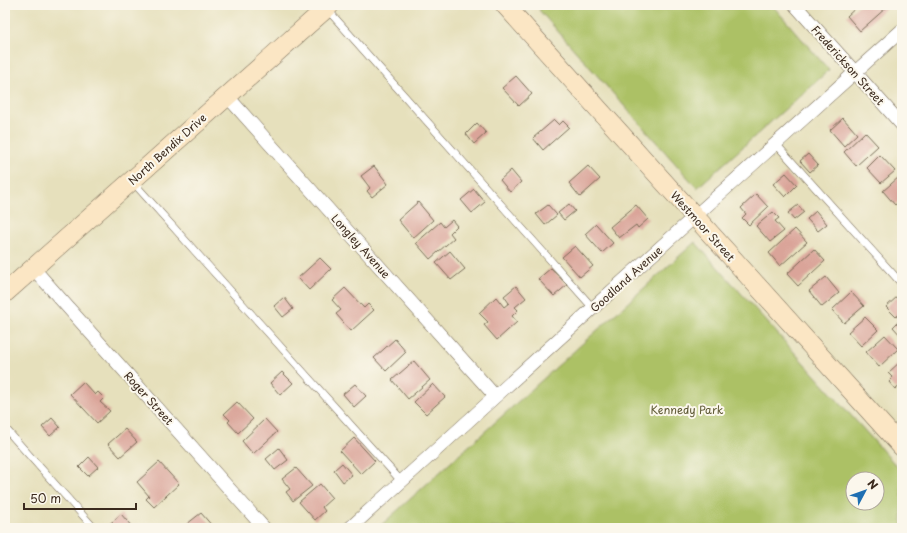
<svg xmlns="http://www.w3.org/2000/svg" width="907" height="533" font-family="'Playpen Sans',sans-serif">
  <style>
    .green { fill: #acc165; stroke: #747642; fill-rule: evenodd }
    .building { fill: #daa499 }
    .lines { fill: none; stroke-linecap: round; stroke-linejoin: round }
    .lane-casing { stroke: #776a55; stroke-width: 8 }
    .street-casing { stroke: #776a55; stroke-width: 14 }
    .secondary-casing { stroke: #776a55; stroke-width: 20 }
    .lane { stroke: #fff; stroke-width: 7 }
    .street { stroke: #fff; stroke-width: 13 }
    .secondary { stroke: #fbe6c4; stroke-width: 19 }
    .labels { text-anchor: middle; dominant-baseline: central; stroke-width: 4; stroke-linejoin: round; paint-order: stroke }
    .street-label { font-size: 11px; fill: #3b2a1e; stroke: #fbf7ec }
    .park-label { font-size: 11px; fill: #5d5733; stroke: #fbf7ec }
  </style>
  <rect width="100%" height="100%" fill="#fbf7ec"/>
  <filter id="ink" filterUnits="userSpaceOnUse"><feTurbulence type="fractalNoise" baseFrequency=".025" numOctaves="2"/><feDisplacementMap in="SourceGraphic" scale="8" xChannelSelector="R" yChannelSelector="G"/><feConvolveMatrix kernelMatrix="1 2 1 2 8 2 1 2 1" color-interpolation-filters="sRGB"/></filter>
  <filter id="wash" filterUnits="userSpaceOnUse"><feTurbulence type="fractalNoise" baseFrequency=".012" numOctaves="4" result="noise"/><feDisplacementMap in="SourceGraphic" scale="16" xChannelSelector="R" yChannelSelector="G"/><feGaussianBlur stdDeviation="0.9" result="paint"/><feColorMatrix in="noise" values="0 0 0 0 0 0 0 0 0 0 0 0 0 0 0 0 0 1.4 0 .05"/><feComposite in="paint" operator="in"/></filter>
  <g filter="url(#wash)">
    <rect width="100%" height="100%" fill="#e6e0bc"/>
    <g class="green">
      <polygon points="545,5 772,5 829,70 697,188 539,10"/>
      <path d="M695 242 902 472V528H378ZM853 479H877V503H853Z"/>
    </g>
    <g id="blocks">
      <g class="building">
        <polygon points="859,5 885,5 887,7 860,31 847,16"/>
        <polygon points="516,76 532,94 519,106 502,88"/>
        <polygon points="843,118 857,134 844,146 830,130"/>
        <polygon points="554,120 559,125 563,121 569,127 543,150 533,138"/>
        <polygon points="477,123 486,133 474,144 466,134"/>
        <polygon points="865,132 878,146 856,166 844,152"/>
        <polygon points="808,154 818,165 810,172 800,161"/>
        <polygon points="880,155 895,171 881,183 867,168"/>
        <polygon points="374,166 388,184 372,197 367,191 370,188 361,176"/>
        <polygon points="588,166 600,179 580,197 569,183"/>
        <polygon points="511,170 521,182 510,192 500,180"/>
        <polygon points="786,173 797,185 785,197 773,184"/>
        <polygon points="899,177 902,180 902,199 895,205 883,191"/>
        <polygon points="474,189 485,202 472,213 461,200"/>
        <polygon points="756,194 768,207 749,225 742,218 746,214 741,208"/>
        <polygon points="418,202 433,220 413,238 398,220"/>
        <polygon points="569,204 575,211 564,220 558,213"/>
        <polygon points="548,205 557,215 545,225 536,214"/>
        <polygon points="636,205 648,219 638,228 636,225 619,238 610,227"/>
        <polygon points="798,205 804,212 794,220 788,213"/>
        <polygon points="816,211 827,224 818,231 807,219"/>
        <polygon points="773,212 779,218 775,221 784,231 770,242 756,226"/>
        <polygon points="452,220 457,226 450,233 454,238 430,259 416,243 440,222 444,227"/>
        <polygon points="596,224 613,243 602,253 585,234"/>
        <polygon points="795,229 807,242 780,266 769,253"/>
        <polygon points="575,246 593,266 580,277 562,257"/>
        <polygon points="814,249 825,261 798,286 787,274"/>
        <polygon points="450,251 465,269 451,280 436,263"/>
        <polygon points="320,258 331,269 309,290 298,278"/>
        <polygon points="551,268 567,285 554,296 538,279"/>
        <polygon points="826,277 839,293 822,307 809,291"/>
        <polygon points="516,286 526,298 515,307 518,310 512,316 517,322 497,340 484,325 488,322 479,313 496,297 504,307 509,303 504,296"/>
        <polygon points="345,288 364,308 368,304 374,310 351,331 336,314 341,310 332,300"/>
        <polygon points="851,292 864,306 844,323 832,310"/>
        <polygon points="898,296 902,301 902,312 896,317 886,307"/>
        <polygon points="284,297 293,309 283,317 274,306"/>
        <polygon points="865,317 878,330 861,346 848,332"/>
        <polygon points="902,318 902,337 893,327"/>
        <polygon points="885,335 898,349 879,367 866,352"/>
        <polygon points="395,339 406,352 386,371 374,358"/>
        <polygon points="902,360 902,383 895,389 889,382 893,378 888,373"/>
        <polygon points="414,361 430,380 408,399 392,380"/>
        <polygon points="282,372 293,383 280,395 270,383"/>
        <polygon points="83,382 95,395 98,392 104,398 100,402 110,411 97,423 70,394"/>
        <polygon points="355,384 366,396 354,407 343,394"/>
        <polygon points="433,384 445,397 426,414 414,402"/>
        <polygon points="237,402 253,419 238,433 228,422 230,420 224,414"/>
        <polygon points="52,418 60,427 50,436 42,427"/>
        <polygon points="265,419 277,432 253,454 242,441"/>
        <polygon points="125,429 137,442 120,457 108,444"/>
        <polygon points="354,438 375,461 361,474 340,451"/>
        <polygon points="279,448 288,460 275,470 266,459"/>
        <polygon points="89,457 98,467 88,476 79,467"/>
        <polygon points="159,462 179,484 154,507 146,499 149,496 137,482"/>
        <polygon points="342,463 352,475 343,482 334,470"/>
        <polygon points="296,468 312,486 293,501 286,492 290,489 282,479"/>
        <polygon points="320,484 332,498 322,507 325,511 315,520 299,502"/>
        <polygon points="201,513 214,528 191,528 187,524"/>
        <polygon points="121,514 133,528 105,528"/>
      </g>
    </g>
  </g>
  <g filter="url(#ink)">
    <use href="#blocks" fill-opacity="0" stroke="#776a55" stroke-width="1"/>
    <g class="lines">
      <g class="lane-casing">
        <g id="lane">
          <polyline points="327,9 593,308"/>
          <polyline points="776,144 902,284"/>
          <polyline points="132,181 402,482"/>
          <polyline points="5,428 94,528"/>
        </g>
      </g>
      <g class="street-casing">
        <g id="street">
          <polyline points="795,5 902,125"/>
          <polyline points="227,96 495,396"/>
          <polyline points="33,268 264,528"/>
          <polyline points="350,528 593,308 902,30"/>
        </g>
      </g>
      <g class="secondary-casing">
        <g id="secondary">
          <polyline points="505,5 902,447"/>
          <polyline points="5,293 330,5"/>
        </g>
      </g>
      <use href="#lane" class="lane"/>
      <use href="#street" class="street"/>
      <use href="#secondary" class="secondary"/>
    </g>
  </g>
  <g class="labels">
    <g class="street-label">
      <text transform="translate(848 65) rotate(48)">Frederickson Street</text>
      <text transform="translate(167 149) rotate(-42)">North Bendix Drive</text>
      <text transform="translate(703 226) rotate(48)">Westmoor Street</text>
      <text transform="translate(361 246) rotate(48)">Longley Avenue</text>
      <text transform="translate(626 279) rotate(-42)">Goodland Avenue</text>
      <text transform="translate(149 398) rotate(48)">Roger Street</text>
    </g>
    <g class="park-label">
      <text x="687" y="409">Kennedy Park</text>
    </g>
  </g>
  <rect width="907" height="533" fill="none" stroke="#fbf7ec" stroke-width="20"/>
  <g transform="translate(865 491) rotate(49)"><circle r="19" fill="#fbf7ec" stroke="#aea59a"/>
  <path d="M0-3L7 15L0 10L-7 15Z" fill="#1f6fb2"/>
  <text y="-6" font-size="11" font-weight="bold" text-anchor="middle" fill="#3b2a1e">N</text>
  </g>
  <path d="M24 503v6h112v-6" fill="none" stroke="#3b2a1e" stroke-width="2"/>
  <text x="30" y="503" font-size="12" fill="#3b2a1e" stroke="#fbf7ec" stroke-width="3" paint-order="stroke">50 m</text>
</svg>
